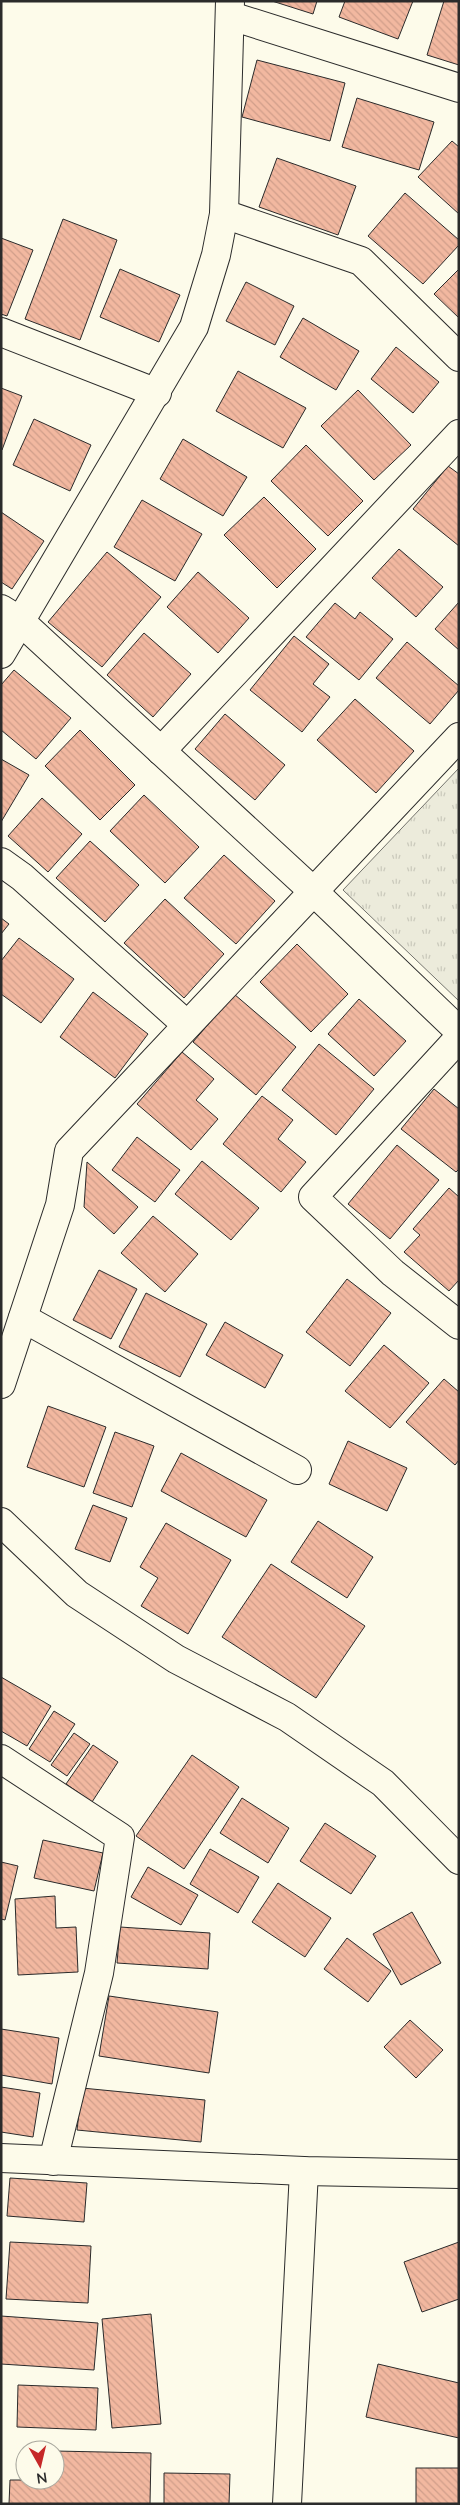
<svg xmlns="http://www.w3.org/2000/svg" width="460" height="2505" font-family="Lato,sans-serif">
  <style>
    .grass { fill: url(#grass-tufts); stroke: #74746e }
    .building { fill: url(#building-back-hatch); stroke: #2b2b2b }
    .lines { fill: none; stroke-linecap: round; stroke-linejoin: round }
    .minor-casing { stroke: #2b2b2b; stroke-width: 30 }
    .minor { stroke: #fdfbea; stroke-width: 28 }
  </style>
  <defs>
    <pattern id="grass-tufts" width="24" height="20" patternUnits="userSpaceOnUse" patternTransform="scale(1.25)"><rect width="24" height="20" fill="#ecebdb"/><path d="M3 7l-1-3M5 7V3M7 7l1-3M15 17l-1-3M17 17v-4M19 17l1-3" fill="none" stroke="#cbcabc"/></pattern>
    <pattern id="building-back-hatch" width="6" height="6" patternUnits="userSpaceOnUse" patternTransform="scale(1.25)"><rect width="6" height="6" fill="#f2b8a0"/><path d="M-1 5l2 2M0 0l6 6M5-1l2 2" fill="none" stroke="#d09e8a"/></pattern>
  </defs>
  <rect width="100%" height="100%" fill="#fdfbea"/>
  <polygon class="grass" points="459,768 459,1001 343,890"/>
  <g class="building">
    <polygon points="272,1 317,1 313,14"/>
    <polygon points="345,1 413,1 398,39 339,17"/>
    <polygon points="444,1 459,1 459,65 427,55"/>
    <polygon points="257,60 345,83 330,141 242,117"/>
    <polygon points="357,98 434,122 419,170 342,147"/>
    <polygon points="452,141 459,147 459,214 418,177"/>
    <polygon points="277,158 356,186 338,235 259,207"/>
    <polygon points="405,193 459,240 459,245 423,284 368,236"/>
    <polygon points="63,219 117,240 80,340 25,319"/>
    <polygon points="1,238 33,250 7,316 1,314"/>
    <polygon points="120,269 180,295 159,342 100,317"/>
    <polygon points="459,269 459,318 434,294"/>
    <polygon points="246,282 294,306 275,345 226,321"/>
    <polygon points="303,318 359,351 336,390 280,357"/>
    <polygon points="396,347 439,382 413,413 371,379"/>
    <polygon points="238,371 306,408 283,448 216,411"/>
    <polygon points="1,388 22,396 2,450 1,450"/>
    <polygon points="358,390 411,445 374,480 321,426"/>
    <polygon points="34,419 91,445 70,491 13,465"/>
    <polygon points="183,439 247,477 223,516 160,479"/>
    <polygon points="306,445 363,501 328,536 271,481"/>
    <polygon points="448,466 459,474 459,546 413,509"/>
    <polygon points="264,497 316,549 277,588 224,535"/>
    <polygon points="142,500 202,534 175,581 114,547"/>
    <polygon points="1,512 44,541 12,589 1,582"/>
    <polygon points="399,549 443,587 416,617 372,578"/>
    <polygon points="107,552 161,597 102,667 48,622"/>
    <polygon points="198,572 249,618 218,653 167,607"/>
    <polygon points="459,602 459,650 435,629"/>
    <polygon points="335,603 355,619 360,612 393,639 359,680 306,637"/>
    <polygon points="144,633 191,674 153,717 107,675"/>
    <polygon points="294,636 329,664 313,684 330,697 302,732 250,690"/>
    <polygon points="407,642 459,686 459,690 430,724 376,678"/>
    <polygon points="14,670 71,718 36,759 1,730 1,685"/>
    <polygon points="355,699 414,751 376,793 317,740"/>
    <polygon points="225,714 285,765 255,800 195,749"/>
    <polygon points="80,730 135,785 100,820 45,766"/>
    <polygon points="1,759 29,775 1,822"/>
    <polygon points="144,795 199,847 165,883 110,831"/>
    <polygon points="42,798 82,834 48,872 8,836"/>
    <polygon points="90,841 139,885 105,922 56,878"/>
    <polygon points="224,855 275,901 236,944 184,898"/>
    <polygon points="165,899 224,954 184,998 124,943"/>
    <polygon points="1,918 9,924 1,934"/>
    <polygon points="19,938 74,979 41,1023 1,994 1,961"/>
    <polygon points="297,944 348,994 311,1032 260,982"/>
    <polygon points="93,992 148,1034 115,1078 60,1037"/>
    <polygon points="234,994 296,1047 256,1095 193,1042"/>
    <polygon points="359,999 406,1041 374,1076 328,1034"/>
    <polygon points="319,1044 374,1089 336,1135 282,1090"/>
    <polygon points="182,1052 214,1079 196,1100 218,1119 191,1150 137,1104"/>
    <polygon points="434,1089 459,1109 459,1169 456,1172 401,1129"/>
    <polygon points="262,1096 293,1120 278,1139 306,1162 281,1192 223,1144"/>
    <polygon points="137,1137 180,1170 155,1202 112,1170"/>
    <polygon points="397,1145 439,1180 390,1239 348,1204"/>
    <polygon points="202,1161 259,1208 231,1240 175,1194"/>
    <polygon points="87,1162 138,1207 114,1234 84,1207"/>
    <polygon points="449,1188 459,1197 459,1280 449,1291 404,1252 420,1235 413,1229"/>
    <polygon points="153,1216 198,1254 165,1292 121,1253"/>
    <polygon points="99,1270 137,1289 111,1339 73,1320"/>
    <polygon points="347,1279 391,1313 350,1366 306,1332"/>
    <polygon points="146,1293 207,1324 180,1377 119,1347"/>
    <polygon points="225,1322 283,1355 265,1388 206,1355"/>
    <polygon points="384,1345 429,1383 390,1428 345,1391"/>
    <polygon points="444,1379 459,1392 459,1460 455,1465 406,1422"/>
    <polygon points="48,1406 106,1427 84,1487 27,1467"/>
    <polygon points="115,1432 154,1446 132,1507 93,1493"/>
    <polygon points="348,1441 407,1468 387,1511 329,1484"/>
    <polygon points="181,1453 267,1500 246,1537 161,1491"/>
    <polygon points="93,1505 127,1518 110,1562 75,1549"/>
    <polygon points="318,1521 373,1557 347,1598 291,1562"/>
    <polygon points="166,1523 231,1560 188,1634 141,1606 158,1578 140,1567"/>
    <polygon points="271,1564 365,1626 316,1698 222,1637"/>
    <polygon points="1,1677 51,1706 27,1746 1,1731"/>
    <polygon points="54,1711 75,1724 50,1762 29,1749"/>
    <polygon points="74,1733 90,1744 67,1776 51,1765"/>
    <polygon points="93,1745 118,1762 92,1802 66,1784"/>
    <polygon points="192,1755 239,1787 184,1869 136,1836"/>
    <polygon points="242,1798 289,1828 268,1863 220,1833"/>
    <polygon points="325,1823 376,1856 351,1894 300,1861"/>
    <polygon points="43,1840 103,1853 94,1891 34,1878"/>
    <polygon points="210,1849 259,1877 238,1913 190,1884"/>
    <polygon points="1,1862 18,1866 5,1920 1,1919"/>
    <polygon points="148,1867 198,1895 181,1925 131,1897"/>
    <polygon points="278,1883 331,1918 305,1957 252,1922"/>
    <polygon points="55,1896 56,1928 76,1927 78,1972 18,1975 15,1899"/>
    <polygon points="412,1912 441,1963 401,1985 373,1934"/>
    <polygon points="120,1927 210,1933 208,1969 117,1963"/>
    <polygon points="347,1938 391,1971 368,2002 324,1969"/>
    <polygon points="109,1996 218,2012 209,2073 99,2056"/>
    <polygon points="410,2020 443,2050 416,2078 384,2047"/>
    <polygon points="1,2029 59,2038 52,2084 1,2075"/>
    <polygon points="1,2087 40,2093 33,2137 1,2132"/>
    <polygon points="82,2088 205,2100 201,2142 77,2130"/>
    <polygon points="10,2178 87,2183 84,2222 7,2216"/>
    <polygon points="10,2242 91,2246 88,2303 6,2299"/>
    <polygon points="459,2242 459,2299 422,2312 404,2262"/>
    <polygon points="151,2314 161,2424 112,2428 102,2319"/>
    <polygon points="1,2316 98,2323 94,2370 1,2364"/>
    <polygon points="378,2364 459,2383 459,2438 366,2417"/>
    <polygon points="18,2385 98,2388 96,2430 17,2427"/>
    <polygon points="55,2451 151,2453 150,2504 9,2504 10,2480 25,2480 25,2469 25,2480 55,2480"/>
    <rect x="416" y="2468" width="43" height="36"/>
    <polygon points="164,2473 230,2474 229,2504 164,2504"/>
  </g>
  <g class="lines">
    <g class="minor-casing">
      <g id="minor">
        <polyline points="231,16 459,88"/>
        <polyline points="224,214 361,261 459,357"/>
        <polyline points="1,332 157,393"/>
        <polyline points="1,609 19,620 313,891 459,1031"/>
        <polyline points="1,654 194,327 216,255 224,214 230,1"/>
        <polyline points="161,751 459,434"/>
        <polyline points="1,862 22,877 187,1025"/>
        <polyline points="459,1038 313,1197 393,1273 459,1325"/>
        <polyline points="23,1318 297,1470"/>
        <polyline points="1,1384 60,1205 69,1151 459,737"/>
        <polyline points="1,1522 77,1594 176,1659 287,1717 383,1783 459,1860"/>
        <polyline points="1,1759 120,1837 99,1973 53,2161"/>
        <polyline points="1,2158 304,2171 459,2174"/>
        <polyline points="287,2504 304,2171"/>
      </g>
    </g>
    <use href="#minor" class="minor"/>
  </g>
  <rect width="460" height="2505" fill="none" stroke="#2b2b2b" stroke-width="5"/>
  <g transform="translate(40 2465) rotate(172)"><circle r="24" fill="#fdfbea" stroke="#a9a89e"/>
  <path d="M0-4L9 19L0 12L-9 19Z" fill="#c62828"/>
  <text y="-8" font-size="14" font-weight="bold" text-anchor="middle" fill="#2b2b2b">N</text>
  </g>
</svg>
